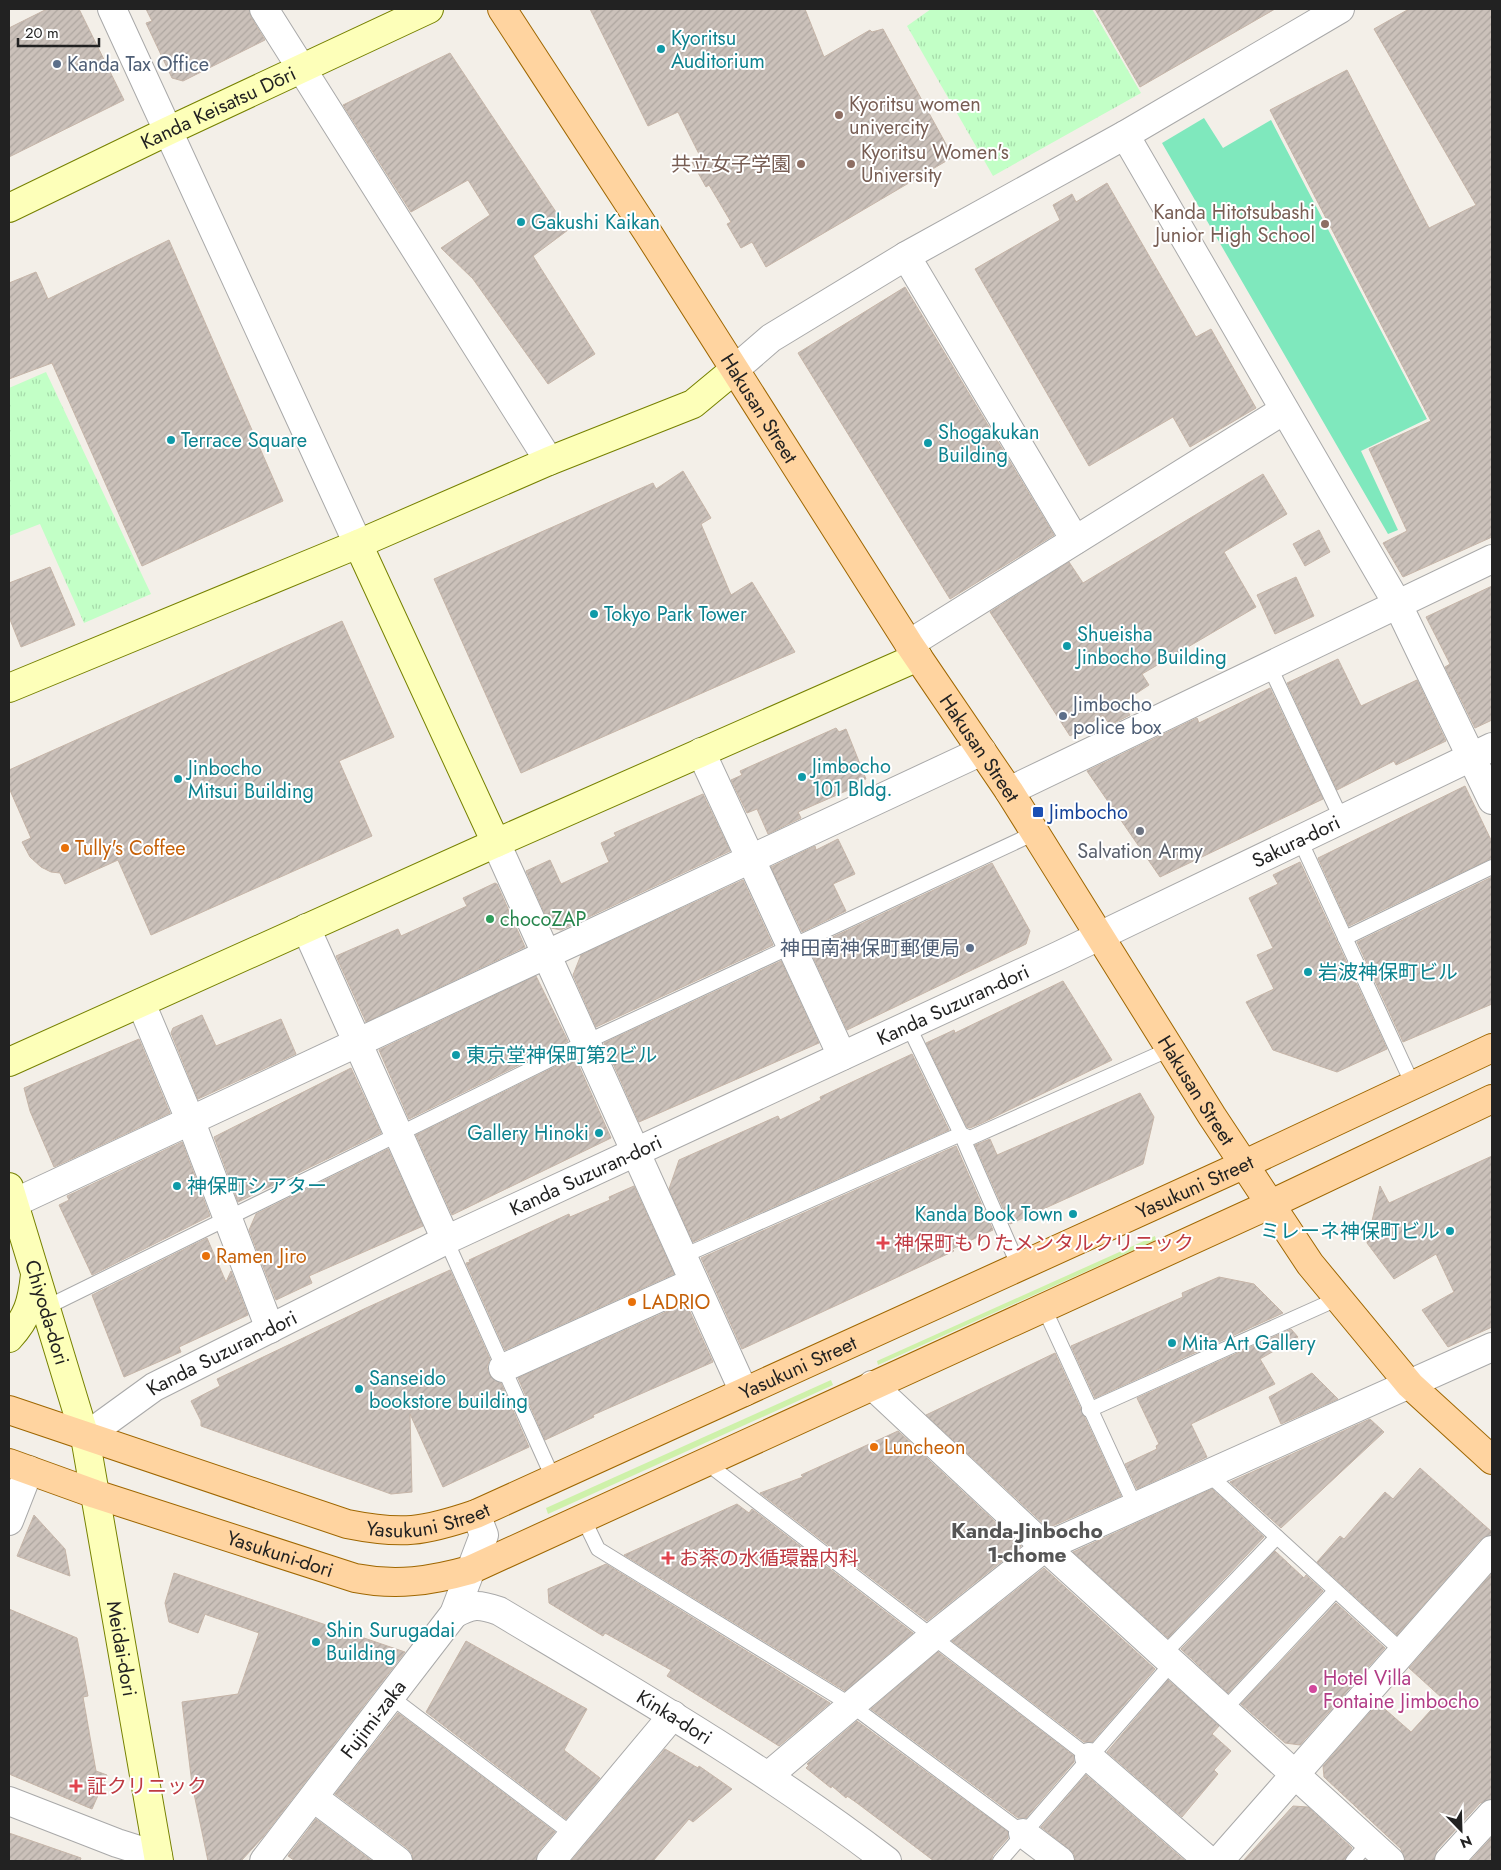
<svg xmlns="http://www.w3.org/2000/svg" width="1501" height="1870" font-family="Jost,'Noto Sans JP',sans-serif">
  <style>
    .grass { fill: #cef1aa }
    .park { fill: url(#park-tufts) }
    .pitch { fill: #7fe8bd }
    .building { fill: url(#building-hatch); stroke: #c6b5a8 }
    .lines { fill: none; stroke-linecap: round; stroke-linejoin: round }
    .lane-casing { stroke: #a9a9a9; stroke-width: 16 }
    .street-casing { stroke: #a9a9a9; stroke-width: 30 }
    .secondary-casing { stroke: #768100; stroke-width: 30 }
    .primary-casing { stroke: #9f6700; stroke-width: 30 }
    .lane { stroke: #fff; stroke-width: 14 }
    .street { stroke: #fff; stroke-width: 28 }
    .secondary { stroke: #fdffb9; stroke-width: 28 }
    .primary { stroke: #ffd4a0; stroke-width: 28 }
    .culture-dot { fill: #0f9aa8; stroke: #fff; stroke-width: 2 }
    .service-dot { fill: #5c6f8a; stroke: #fff; stroke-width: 2 }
    .education-dot { fill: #8d6e63; stroke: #fff; stroke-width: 2 }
    .transit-dot { fill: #1a4fb4; stroke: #fff; stroke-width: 2 }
    .worship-dot { fill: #6b7280; stroke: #fff; stroke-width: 2 }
    .food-dot { fill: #e8710a; stroke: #fff; stroke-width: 2 }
    .leisure-dot { fill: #2e9e5b; stroke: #fff; stroke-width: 2 }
    .health-dot { fill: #e0444e; stroke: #fff; stroke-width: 2 }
    .hotel-dot { fill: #d1479c; stroke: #fff; stroke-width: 2 }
    .labels { text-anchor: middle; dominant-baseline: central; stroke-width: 4; stroke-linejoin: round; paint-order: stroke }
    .culture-label { font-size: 20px; fill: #0d838f; stroke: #fff; text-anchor: start }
    .service-label { font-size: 20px; fill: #4e5e75; stroke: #fff; text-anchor: start }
    .education-label { font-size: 20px; fill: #785e54; stroke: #fff; text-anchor: start }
    .street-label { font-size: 20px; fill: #222; stroke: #fff }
    .transit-label { font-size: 20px; fill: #164399; stroke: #fff; text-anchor: start }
    .food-label { font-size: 20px; fill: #c56008; stroke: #fff; text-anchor: start }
    .worship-label { font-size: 20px; fill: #5b616d; stroke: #fff }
    .leisure-label { font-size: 20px; fill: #27864d; stroke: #fff; text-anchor: start }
    .health-label { font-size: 20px; fill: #be3a42; stroke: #fff; text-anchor: start }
    .hotel-label { font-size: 20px; fill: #b23c85; stroke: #fff; text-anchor: start }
    .neighbourhood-label { font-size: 21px; font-weight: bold; fill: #555; stroke: #fff }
  </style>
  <defs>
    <pattern id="park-tufts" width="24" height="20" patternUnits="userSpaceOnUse" patternTransform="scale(1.25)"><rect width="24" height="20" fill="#c2ffc6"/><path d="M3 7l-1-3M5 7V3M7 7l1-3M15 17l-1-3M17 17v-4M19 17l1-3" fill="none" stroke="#a6daaa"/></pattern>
    <pattern id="building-hatch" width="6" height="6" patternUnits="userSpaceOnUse" patternTransform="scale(1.25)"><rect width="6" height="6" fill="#cbc1ba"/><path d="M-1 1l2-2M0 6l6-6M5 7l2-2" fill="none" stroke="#aea6a0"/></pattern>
  </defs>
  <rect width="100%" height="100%" fill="#f3efe8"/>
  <g class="grass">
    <polygon points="1155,1236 1156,1240 878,1365 877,1361"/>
    <polygon points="831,1380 833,1385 548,1514 546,1508"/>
  </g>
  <g class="park">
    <polygon points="931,9 1092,9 1141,93 993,176 907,26"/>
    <polygon points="46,372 151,594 84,623 40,524 9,536 9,388"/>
  </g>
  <polygon class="pitch" points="1204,118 1223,148 1271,120 1427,419 1361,451 1398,530 1388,534 1162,143"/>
  <g class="building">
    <polygon points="47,9 79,9 124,100 9,157 9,28"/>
    <polygon points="146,9 249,9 251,17 265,40 183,81 172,78 146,23 152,21"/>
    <polygon points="590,9 805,9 824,57 870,30 872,32 883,29 953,157 766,267 752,242 741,248 727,224 731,222 709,185 706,187 692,162 700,156 678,112 648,126"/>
    <polygon points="1095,9 1275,9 1140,87"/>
    <polygon points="1409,9 1492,9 1492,537 1403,577 1383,543 1407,531 1369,449 1431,421 1270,110 1347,70 1429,228 1476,205 1374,29"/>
    <polygon points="450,53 568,230 533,256 595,354 548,384 473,279 441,248 490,215 468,180 411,212 343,105"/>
    <polygon points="1107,183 1196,337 1211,329 1256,408 1190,447 1173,417 1089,466 975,269 1060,220 1053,205 1072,194 1076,202"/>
    <polygon points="169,240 283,501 142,566 52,363 9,379 9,283 36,272 48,299"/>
    <polygon points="905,287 1054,535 950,599 798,353"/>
    <polygon points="683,471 711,518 701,524 731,595 752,582 795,652 521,773 434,579 653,483 656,489"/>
    <polygon points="1263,474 1287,514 1224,552 1256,607 1142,674 1149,685 1122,703 1130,715 1110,725 1103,715 1070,736 990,612 1069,562 1083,583"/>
    <polygon points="1319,530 1330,552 1305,566 1293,544"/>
    <polygon points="50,567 75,625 21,647 9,617 9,583"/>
    <polygon points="1296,577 1314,616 1275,634 1257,595"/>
    <polygon points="1492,586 1492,720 1475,728 1445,667 1450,664 1426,617"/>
    <polygon points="342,621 394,737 339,761 372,836 151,935 118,860 65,884 60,873 51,872 41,867 30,857 22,842 31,838 9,788 9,770"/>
    <polygon points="1338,659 1361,706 1417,680 1446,741 1396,765 1394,761 1337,790 1287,683"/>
    <polygon points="1270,688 1323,799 1160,877 1087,771 1197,718 1199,723"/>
    <polygon points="836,728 839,732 846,729 866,779 860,781 862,784 798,812 801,818 768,834 757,809 747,813 731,780 742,775 740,771"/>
    <polygon points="1465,786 1492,842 1492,858 1349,926 1318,858"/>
    <polygon points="703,794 730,851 561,930 551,928 526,871 550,860 561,884 609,862 601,843 616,836 614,833"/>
    <polygon points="838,839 855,874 833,884 846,911 802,932 771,867 815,846 816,850"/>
    <polygon points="1300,862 1387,1049 1337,1072 1273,1050 1246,1002 1274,989 1257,955 1273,948 1249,898 1278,884 1273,875"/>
    <polygon points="992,863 1030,931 1026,944 847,1030 809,948"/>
    <polygon points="1492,877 1492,1004 1403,1042 1357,942"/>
    <polygon points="743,880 773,945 596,1027 573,975 581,955"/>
    <polygon points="495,883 497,884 525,947 366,1022 336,956 398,929 401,936 467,906 463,898"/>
    <polygon points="781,961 819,1043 639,1122 604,1043"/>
    <polygon points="536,976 568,1041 409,1119 379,1050"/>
    <polygon points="1063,981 1112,1060 982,1123 970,1128 967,1127 926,1043 954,1030 955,1033"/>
    <polygon points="202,1015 216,1046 281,1019 296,1054 198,1099 171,1033 173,1028"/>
    <polygon points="139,1039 170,1113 54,1167 30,1111 24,1088"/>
    <polygon points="912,1054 949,1130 693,1242 669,1189 679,1160 778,1116 780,1120 821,1100 820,1097"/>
    <polygon points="575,1057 611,1138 452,1215 416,1135"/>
    <polygon points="351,1068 381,1133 238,1202 214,1137"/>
    <polygon points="1140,1093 1154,1117 1143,1164 1010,1224 975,1145 990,1139 997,1155"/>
    <polygon points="182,1142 210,1216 92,1275 59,1205 69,1200 67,1196"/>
    <polygon points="956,1146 993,1230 952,1249 954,1251 742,1349 701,1258"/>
    <polygon points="388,1149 423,1226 309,1276 312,1283 276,1300 249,1230 256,1214"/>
    <polygon points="1492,1156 1492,1327 1448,1347 1422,1310 1454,1292 1436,1254 1394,1279 1367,1243 1380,1186 1389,1203"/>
    <polygon points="634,1186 674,1274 505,1350 466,1263 470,1262 469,1260 569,1214 570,1217 610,1200 609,1197"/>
    <polygon points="207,1238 226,1282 231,1271 248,1315 179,1347 181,1352 124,1377 92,1295"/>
    <polygon points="450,1270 490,1359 487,1367 489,1374 494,1380 501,1383 529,1447 443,1487 410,1414 412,1492 391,1494 201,1426 201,1421 191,1401 220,1386 217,1379 366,1308"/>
    <polygon points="1219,1277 1254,1284 1283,1313 1095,1398 1071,1346 1183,1297 1182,1293"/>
    <polygon points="686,1303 713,1362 593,1415 594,1417 545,1440 518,1378"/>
    <polygon points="1291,1329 1298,1337 1260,1359 1275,1384 1191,1424 1207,1457 1137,1489 1125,1464 1157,1449 1156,1446 1159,1444 1137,1398"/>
    <polygon points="1055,1353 1121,1496 1048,1528 926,1415"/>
    <polygon points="1312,1373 1338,1399 1281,1424 1269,1397"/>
    <polygon points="1370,1419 1384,1432 1281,1528 1230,1482"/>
    <polygon points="898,1431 1021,1546 927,1621 760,1493 803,1477 801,1475"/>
    <polygon points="1420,1468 1492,1532 1492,1535 1480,1540 1397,1635 1317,1562 1340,1536 1344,1539 1385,1492 1393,1499"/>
    <polygon points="1212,1489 1264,1537 1168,1638 1073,1552"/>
    <polygon points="737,1504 749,1513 752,1509 913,1633 845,1691 624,1555"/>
    <polygon points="34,1515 65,1549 70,1576 17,1556"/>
    <polygon points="1275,1551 1304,1578 1306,1575 1323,1591 1228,1693 1181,1649"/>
    <polygon points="606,1564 830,1703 779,1746 667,1676 671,1670 605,1633 603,1636 549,1603 548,1589"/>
    <polygon points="1044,1568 1155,1669 1092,1742 1084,1742 952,1641"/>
    <polygon points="174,1573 405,1652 263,1837 241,1861 208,1861 192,1784 182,1702 238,1694 259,1633 207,1615 205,1614 198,1633 169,1622 165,1603"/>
    <polygon points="1492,1573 1492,1799 1480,1803 1437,1850 1434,1861 1405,1861 1401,1849 1324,1777 1323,1766 1378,1703 1411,1732 1442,1698 1409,1668"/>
    <polygon points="1336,1603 1385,1648 1300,1745 1285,1743 1241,1704"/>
    <polygon points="9,1609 77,1638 88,1696 83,1697 96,1771 107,1775 92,1809 9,1774"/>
    <polygon points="466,1641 587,1709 564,1750 600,1778 566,1819 426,1712"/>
    <polygon points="938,1652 1074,1756 1074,1762 1026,1818 1018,1818 871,1709"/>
    <polygon points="1168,1680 1219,1726 1212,1734 1231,1751 1214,1770 1218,1774 1182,1817 1107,1752"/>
    <polygon points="398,1713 555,1832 539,1851 536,1861 413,1861 412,1854 407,1848 335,1794"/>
    <polygon points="857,1721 1008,1832 1008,1838 993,1855 991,1861 934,1861 857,1803 847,1796 846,1798 832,1786 831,1788 806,1768 809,1765 807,1764"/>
    <polygon points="665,1749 698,1768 699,1766 732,1789 693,1822 689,1819 653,1861 571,1861"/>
    <polygon points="1086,1775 1185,1861 1075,1861 1074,1854 1069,1849 1041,1827"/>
    <polygon points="1293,1806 1308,1807 1352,1848 1344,1861 1243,1861"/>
    <polygon points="316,1819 372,1861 295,1861 288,1856"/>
    <polygon points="9,1833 81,1858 80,1861 9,1861"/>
    <polygon points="1492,1837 1492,1861 1470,1861"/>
  </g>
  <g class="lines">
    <g class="lane-casing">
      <g id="lane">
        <polyline points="1269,665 1342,820"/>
        <polyline points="1300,840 1413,1085"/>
        <polyline points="1345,938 1492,867"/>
        <polyline points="908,1025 961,1134 1019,1267"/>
        <polyline points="446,1240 553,1478"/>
        <polyline points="683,1256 961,1134 970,1138 1170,1049"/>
        <polyline points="47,1307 586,1042 1035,833"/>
        <polyline points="1044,1308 1135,1506"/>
        <polyline points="1089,1410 1337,1299"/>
        <polyline points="704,1461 1089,1757"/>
        <polyline points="1207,1473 1403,1652"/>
        <polyline points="583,1518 598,1549 851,1705 1023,1833"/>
        <polyline points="1163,1655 1277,1537"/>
        <polyline points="391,1697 573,1835"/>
        <polyline points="1223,1711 1335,1591"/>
        <polyline points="1000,1861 1172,1663"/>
        <polyline points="1353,1861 1369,1842"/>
      </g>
    </g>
    <g class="street-casing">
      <g id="street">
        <polyline points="112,9 358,544"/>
        <polyline points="264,9 549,461"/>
        <polyline points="1125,135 1398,605 1492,800"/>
        <polyline points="906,256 1075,540"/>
        <polyline points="734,370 771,338 906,256 1125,135 1340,9"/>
        <polyline points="909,644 1284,410"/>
        <polyline points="701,752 842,1056"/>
        <polyline points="1009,791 1492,559"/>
        <polyline points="496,843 744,1392"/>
        <polyline points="306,928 446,1240"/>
        <polyline points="141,1003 191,1122 270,1329"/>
        <polyline points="14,1203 982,751"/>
        <polyline points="503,1368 694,1282"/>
        <polyline points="872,1385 1045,1547 1390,1861"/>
        <path id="s1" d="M85 1437 154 1387 446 1240 1060 955 1492 747"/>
        <polyline points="9,1521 29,1470"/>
        <path id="s2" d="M454 1614C473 1604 478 1604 499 1611 631 1690 764 1767 887 1861"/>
        <polyline points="1089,1757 1209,1861"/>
        <polyline points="768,1776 931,1638 1045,1547 1492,1347"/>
        <polyline points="314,1798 398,1861"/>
        <polyline points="9,1801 117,1843 158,1856"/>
        <polyline points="1023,1833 1060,1861"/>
        <path id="s3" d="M264 1861 454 1614 484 1535 476 1514"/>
        <polyline points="551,1861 673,1715"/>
        <polyline points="1219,1861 1492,1550"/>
        <polyline points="1449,1861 1492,1814"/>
      </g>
    </g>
    <g class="secondary-casing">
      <g id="secondary">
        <path id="s4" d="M9 208 168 131 429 9"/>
        <polyline points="358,544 496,843"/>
        <polyline points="9,688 358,544 549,461 693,404 734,370"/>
        <polyline points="9,1062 496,843 918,657"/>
        <path id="s5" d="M9 1187 85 1437 159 1861"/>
        <path d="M9 1338C28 1317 32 1302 35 1275"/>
      </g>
    </g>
    <g class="primary-casing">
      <g id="primary">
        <path id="s6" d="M502 9 648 233 909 644 1009 791 1212 1116 1310 1264 1410 1385 1492 1460"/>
        <path id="s7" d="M9 1410 347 1524C402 1535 423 1532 476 1514L1245 1164 1492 1048"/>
        <path id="s8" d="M9 1463 95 1494 355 1578C396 1586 431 1581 470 1570L1271 1204 1492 1099"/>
      </g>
    </g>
    <use href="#lane" class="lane"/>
    <use href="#street" class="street"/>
    <use href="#secondary" class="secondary"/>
    <use href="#primary" class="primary"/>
  </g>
  <g class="culture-dot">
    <circle cx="661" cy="49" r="5"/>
    <circle cx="521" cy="222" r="5"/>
    <circle cx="171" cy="440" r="5"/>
    <circle cx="928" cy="443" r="5"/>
    <circle cx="594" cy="614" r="5"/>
    <circle cx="1067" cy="646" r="5"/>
    <circle cx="802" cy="777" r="5"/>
    <circle cx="178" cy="779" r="5"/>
    <circle cx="1308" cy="972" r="5"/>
    <circle cx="456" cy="1055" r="5"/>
    <circle cx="599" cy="1133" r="5"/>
    <circle cx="177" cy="1186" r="5"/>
    <circle cx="1073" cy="1214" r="5"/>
    <circle cx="1450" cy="1231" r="5"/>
    <circle cx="1172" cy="1343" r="5"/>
    <circle cx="359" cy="1389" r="5"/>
    <circle cx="316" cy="1642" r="5"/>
  </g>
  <g class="service-dot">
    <circle cx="57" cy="64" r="5"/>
    <circle cx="1063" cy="716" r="5"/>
    <circle cx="970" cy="948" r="5"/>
  </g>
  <g class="education-dot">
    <circle cx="839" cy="115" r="5"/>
    <circle cx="801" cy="164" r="5"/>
    <circle cx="851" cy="164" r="5"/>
    <circle cx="1325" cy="224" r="5"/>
  </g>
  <rect class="transit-dot" x="1032" y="806" width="12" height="12" rx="2.5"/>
  <circle class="worship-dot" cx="1140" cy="831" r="5"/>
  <g class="food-dot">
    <circle cx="65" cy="848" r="5"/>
    <circle cx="206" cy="1256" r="5"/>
    <circle cx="632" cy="1302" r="5"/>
    <circle cx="874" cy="1447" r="5"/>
  </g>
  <circle class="leisure-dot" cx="490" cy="919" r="5"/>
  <g class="health-dot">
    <path d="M880.5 1235.5h5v5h5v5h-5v5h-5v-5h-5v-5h5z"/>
    <path d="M665.5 1550.5h5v5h5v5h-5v5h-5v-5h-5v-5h5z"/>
    <path d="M73.5 1778.5h5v5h5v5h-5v5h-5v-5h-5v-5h5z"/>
  </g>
  <circle class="hotel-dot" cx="1313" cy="1689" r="5"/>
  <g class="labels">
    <g class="culture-label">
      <text x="671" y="38">Kyoritsu<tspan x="671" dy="23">Auditorium</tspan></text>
      <text x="531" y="222">Gakushi Kaikan</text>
      <text x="938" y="432">Shogakukan<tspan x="938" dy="23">Building</tspan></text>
      <text x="181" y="440">Terrace Square</text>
      <text x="604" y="614">Tokyo Park Tower</text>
      <text x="1077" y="634">Shueisha<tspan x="1077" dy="23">Jinbocho Building</tspan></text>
      <text x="812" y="766">Jimbocho<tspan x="812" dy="23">101 Bldg.</tspan></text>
      <text x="188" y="768">Jinbocho<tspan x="188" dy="23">Mitsui Building</tspan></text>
      <text x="1318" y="972">岩波神保町ビル</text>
      <text x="466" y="1055">東京堂神保町第2ビル</text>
      <text x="589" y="1133" text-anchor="end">Gallery Hinoki</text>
      <text x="187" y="1186">神保町シアター</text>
      <text x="1063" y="1214" text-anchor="end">Kanda Book Town</text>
      <text x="1440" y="1231" text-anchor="end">ミレーネ神保町ビル</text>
      <text x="1182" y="1343">Mita Art Gallery</text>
      <text x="369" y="1378">Sanseido<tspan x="369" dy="23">bookstore building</tspan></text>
      <text x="326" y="1630">Shin Surugadai<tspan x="326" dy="23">Building</tspan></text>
    </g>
    <g class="service-label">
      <text x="67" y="64">Kanda Tax Office</text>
      <text x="1073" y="704">Jimbocho<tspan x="1073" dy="23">police box</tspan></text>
      <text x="960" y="948" text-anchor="end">神田南神保町郵便局</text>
    </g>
    <g class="education-label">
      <text x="849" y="104">Kyoritsu women<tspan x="849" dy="23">univercity</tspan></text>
      <text x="861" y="152">Kyoritsu Women's<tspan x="861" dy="23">University</tspan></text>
      <text x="791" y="164" text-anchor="end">共立女子学園</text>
      <text x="1315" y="212" text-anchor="end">Kanda Hitotsubashi<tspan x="1315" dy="23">Junior High School</tspan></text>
    </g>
    <g class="street-label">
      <text stroke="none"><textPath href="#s4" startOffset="232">Kanda Keisatsu Dōri</textPath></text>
      <text stroke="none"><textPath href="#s6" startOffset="475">Hakusan Street</textPath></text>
      <text stroke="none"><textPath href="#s6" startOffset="880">Hakusan Street</textPath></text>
      <text stroke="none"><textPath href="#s1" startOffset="1351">Sakura-dori</textPath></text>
      <text stroke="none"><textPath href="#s1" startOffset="971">Kanda Suzuran-dori</textPath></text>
      <text stroke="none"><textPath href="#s6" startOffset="1285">Hakusan Street</textPath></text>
      <text stroke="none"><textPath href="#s1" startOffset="566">Kanda Suzuran-dori</textPath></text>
      <text stroke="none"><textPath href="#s7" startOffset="1278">Yasukuni Street</textPath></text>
      <text stroke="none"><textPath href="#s5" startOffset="131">Chiyoda-dori</textPath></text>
      <text stroke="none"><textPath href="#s1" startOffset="161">Kanda Suzuran-dori</textPath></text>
      <text stroke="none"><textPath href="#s7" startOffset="842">Yasukuni Street</textPath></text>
      <text stroke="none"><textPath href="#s7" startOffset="439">Yasukuni Street</textPath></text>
      <text stroke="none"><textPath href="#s8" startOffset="286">Yasukuni-dori</textPath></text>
      <text stroke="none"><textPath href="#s5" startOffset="476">Meidai-dori</textPath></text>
      <text stroke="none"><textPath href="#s2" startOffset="252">Kinka-dori</textPath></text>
      <text stroke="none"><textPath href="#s3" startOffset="179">Fujimi-zaka</textPath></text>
    </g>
    <g class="transit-label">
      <text x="1049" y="812">Jimbocho</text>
    </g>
    <g class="food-label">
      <text x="75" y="848">Tully's Coffee</text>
      <text x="216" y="1256">Ramen Jiro</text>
      <text x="642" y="1302">LADRIO</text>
      <text x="884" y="1447">Luncheon</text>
    </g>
    <g class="worship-label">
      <text x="1140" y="851">Salvation Army</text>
    </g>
    <g class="leisure-label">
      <text x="500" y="919">chocoZAP</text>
    </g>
    <g class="health-label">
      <text x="894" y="1243">神保町もりたメンタルクリニック</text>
      <text x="679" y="1558">お茶の水循環器内科</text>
      <text x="87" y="1786">証クリニック</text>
    </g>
    <g class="hotel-label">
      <text x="1323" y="1678">Hotel Villa<tspan x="1323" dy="23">Fontaine Jimbocho</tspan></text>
    </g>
    <g class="neighbourhood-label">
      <text x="1027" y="1531">Kanda-Jinbocho<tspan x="1027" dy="24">1-chome</tspan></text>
    </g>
  </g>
  <rect width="1501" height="1870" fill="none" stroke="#222222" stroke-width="20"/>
  <g transform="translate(1461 1830) rotate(157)" stroke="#ffffff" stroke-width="4" paint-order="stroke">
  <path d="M0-4L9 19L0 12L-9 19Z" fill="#222222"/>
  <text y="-8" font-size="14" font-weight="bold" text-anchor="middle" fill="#222222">N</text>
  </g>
  <path d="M18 38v8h81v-8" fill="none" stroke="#222222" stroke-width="2.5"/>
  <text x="25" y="38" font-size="15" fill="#222222" stroke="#ffffff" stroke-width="4" paint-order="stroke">20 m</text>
</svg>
